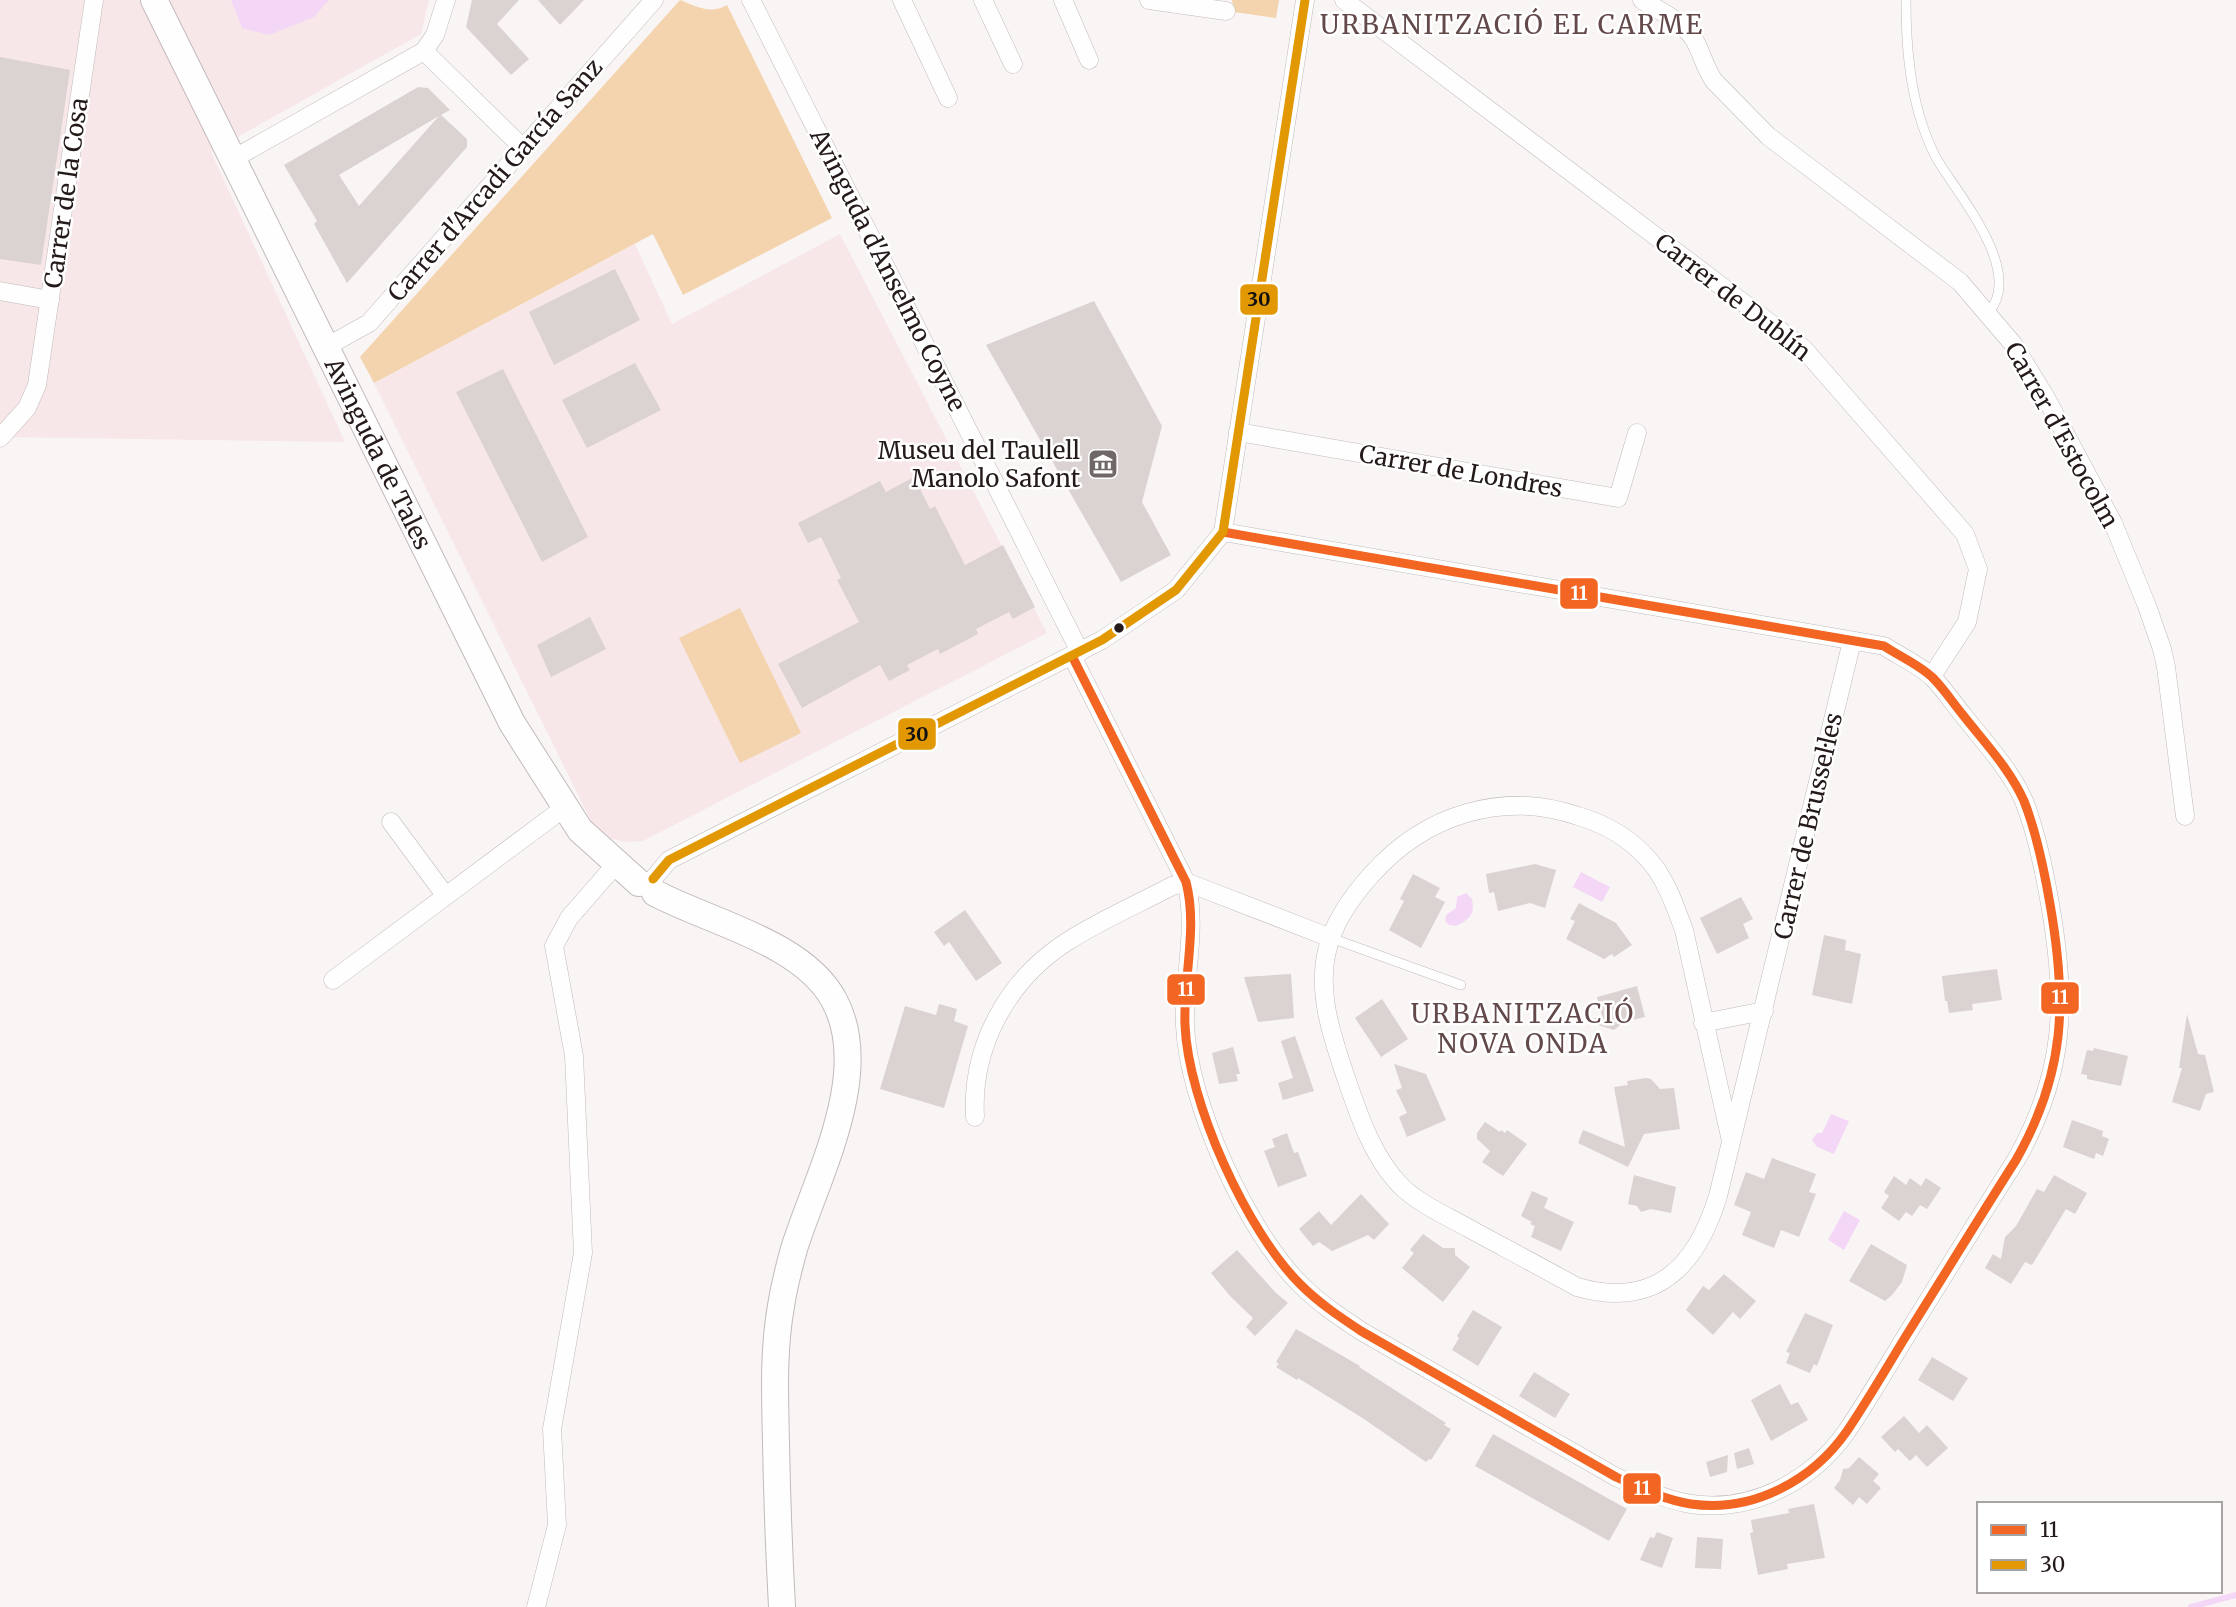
<svg xmlns="http://www.w3.org/2000/svg" width="2236" height="1607" font-family="Merriweather,serif">
  <style>
    .built { fill: #f7e7e8 }
    .green { fill: #f4d4ae }
    .water { fill: #f4d7f6 }
    .lines { fill: none; stroke-linecap: round; stroke-linejoin: round }
    .stream { stroke: #f4d7f6; stroke-width: 6 }
    .building { fill: #dbd3d1; fill-rule: evenodd }
    .lane-casing { stroke: #c2baba; stroke-width: 10 }
    .street-casing { stroke: #c2baba; stroke-width: 19 }
    .secondary-casing { stroke: #c2baba; stroke-width: 28 }
    .lane { stroke: #fefefe; stroke-width: 9 }
    .street { stroke: #fefefe; stroke-width: 18 }
    .secondary { stroke: #fefefe; stroke-width: 26 }
    .bus-1-casing { stroke: #fff; stroke-width: 14 }
    .bus-2-casing { stroke: #fff; stroke-width: 14 }
    .bus-1 { stroke: #f26522; stroke-width: 9 }
    .bus-2 { stroke: #e29803; stroke-width: 9 }
    .bus-dot { fill: #251a1a; stroke: #fff; stroke-width: 2.5 }
    .labels { text-anchor: middle; dominant-baseline: central; stroke-width: 5; stroke-linejoin: round; paint-order: stroke }
    .street-label { font-size: 24px; fill: #251a1a; stroke: #fff }
    .poi-label { font-size: 24px; fill: #251a1a; stroke: #fff; text-anchor: end }
    .neighbourhood-label { font-size: 26px; letter-spacing: 2px; fill: #634949; stroke: #fff }
    .line-badge { stroke: #fff; stroke-width: 2.5 }
    .badge-label { font-size: 19px; text-anchor: middle; font-weight: bold; fill: #fff }
    .pale-badge-label { font-size: 19px; text-anchor: middle; font-weight: bold; fill: #111 }
  </style>
  <rect width="100%" height="100%" fill="#faf5f5"/>
  <g class="built">
    <polygon points="0,0 429,0 421,34 211,152 345,442 0,437"/>
    <polygon points="840,234 1047,633 643,841 624,842 606,837 593,825 374,383 635,244 672,324"/>
  </g>
  <g class="green">
    <path d="M680 0C696 6 710 15 727 5L832 218 683 295 653 234 374 383 360 357Z"/>
    <polygon points="1232,0 1279,0 1276,18 1234,12"/>
    <polygon points="740,608 801,733 740,763 679,638"/>
  </g>
  <g class="water">
    <polygon points="231,0 329,0 314,17 269,35 242,28"/>
    <polygon points="1581,872 1610,887 1602,902 1573,887"/>
    <path d="M1466 893 1472 899C1475 915 1470 919 1456 926L1449 925 1445 921 1446 915 1456 908 1457 897Z"/>
    <polygon points="1831,1114 1849,1121 1834,1154 1817,1147 1812,1140 1817,1133 1822,1133"/>
    <polygon points="1844,1211 1860,1220 1844,1250 1828,1240"/>
  </g>
  <g class="lines">
    <polyline class="stream" points="2191,1607 2236,1595"/>
  </g>
  <g class="building">
    <polygon points="472,0 519,0 497,24 529,59 511,75 466,27"/>
    <polygon points="538,0 584,0 560,25"/>
    <polygon points="0,57 70,70 41,265 0,259"/>
    <path d="M418 87 428 88 450 110 441 115 467 139V147L347 283 314 224 317 221 284 165ZM439 116 359 206 339 175Z"/>
    <polygon points="615,269 640,320 554,365 529,312"/>
    <polygon points="1094,301 1162,426 1142,502 1171,555 1121,582 986,345"/>
    <polygon points="635,363 661,410 587,448 562,400"/>
    <polygon points="503,369 588,537 542,562 456,392"/>
    <polygon points="914,477 930,509 935,506 965,565 1003,545 1035,607 1013,619 1009,612 976,629 978,634 940,654 938,649 907,665 910,670 889,681 880,665 802,708 778,664 859,622 837,580 841,578 821,537 808,543 798,523 880,481 886,492"/>
    <polygon points="590,617 606,649 551,677 537,645"/>
    <polygon points="1535,864 1556,870 1545,908 1530,903 1498,911 1494,892 1489,893 1486,874"/>
    <polygon points="1413,874 1440,888 1435,897 1445,902 1421,948 1389,930 1404,901 1400,899"/>
    <polygon points="1741,897 1753,919 1743,924 1749,938 1717,954 1700,918"/>
    <polygon points="1579,903 1616,923 1632,945 1614,957 1612,954 1604,959 1566,939 1575,921 1570,919"/>
    <polygon points="965,910 1002,963 976,981 949,942 944,946 934,932"/>
    <polygon points="1824,935 1846,940 1845,950 1861,954 1852,1004 1812,995"/>
    <polygon points="1997,969 2002,1000 1972,1004 1973,1010 1949,1013 1947,1001 1945,1001 1942,976"/>
    <polygon points="1291,974 1294,1018 1258,1022 1244,977"/>
    <polygon points="1637,986 1645,1017 1624,1022 1614,1030 1585,1021 1602,1016 1597,997"/>
    <polygon points="1382,999 1408,1039 1381,1057 1355,1018"/>
    <polygon points="939,1004 957,1009 954,1021 968,1026 944,1108 880,1089 905,1006 936,1015"/>
    <polygon points="2187,1014 2198,1054 2205,1055 2214,1092 2206,1094 2200,1111 2172,1102 2182,1068 2179,1068"/>
    <polygon points="1295,1036 1314,1091 1283,1100 1278,1083 1293,1078 1281,1041"/>
    <polygon points="1233,1047 1240,1074 1236,1074 1238,1081 1219,1084 1212,1053"/>
    <polygon points="2094,1048 2128,1056 2121,1086 2087,1079 2087,1075 2081,1074 2087,1050 2093,1051"/>
    <polygon points="1394,1064 1426,1074 1446,1120 1407,1137 1399,1117 1407,1113 1396,1090 1402,1088"/>
    <polygon points="1646,1078 1651,1079 1660,1089 1674,1088 1680,1129 1644,1134 1628,1167 1578,1143 1583,1130 1625,1147 1614,1087 1628,1085 1627,1081"/>
    <polygon points="2072,1120 2103,1131 2102,1136 2109,1139 2103,1156 2096,1153 2094,1159 2063,1147"/>
    <polygon points="1485,1122 1500,1132 1501,1130 1505,1133 1507,1130 1527,1144 1503,1176 1482,1162 1490,1151 1477,1139 1477,1133"/>
    <polygon points="1287,1133 1294,1153 1298,1152 1307,1176 1278,1187 1264,1151 1275,1147 1272,1139"/>
    <polygon points="1772,1158 1816,1174 1809,1192 1816,1194 1799,1237 1781,1230 1774,1248 1742,1235 1751,1212 1734,1205 1746,1172 1764,1179"/>
    <polygon points="1634,1175 1676,1187 1671,1213 1651,1209 1641,1212 1637,1206 1628,1204"/>
    <polygon points="2054,1175 2087,1193 2075,1214 2066,1209 2032,1265 2025,1262 2011,1284 1985,1268 1993,1254 2001,1259 2005,1237 2016,1226 2037,1189 2044,1192"/>
    <polygon points="1894,1176 1906,1185 1910,1178 1921,1186 1926,1178 1941,1188 1927,1209 1920,1205 1912,1216 1906,1212 1899,1221 1881,1208 1889,1196 1884,1192"/>
    <polygon points="1532,1191 1548,1198 1544,1208 1574,1222 1561,1251 1531,1237 1535,1226 1530,1224 1532,1222 1521,1216"/>
    <polygon points="1361,1194 1389,1224 1374,1240 1368,1235 1332,1251 1319,1242 1313,1246 1299,1229 1319,1211 1331,1225"/>
    <polygon points="1423,1234 1443,1248 1455,1248 1455,1255 1470,1267 1443,1302 1402,1268 1414,1253 1410,1250"/>
    <polygon points="1871,1244 1907,1265 1902,1282 1892,1295 1885,1301 1849,1281"/>
    <polygon points="1237,1250 1276,1293 1288,1303 1255,1336 1246,1327 1253,1318 1230,1296 1211,1273"/>
    <polygon points="1724,1274 1756,1301 1740,1319 1733,1312 1713,1335 1686,1310 1703,1286 1709,1290"/>
    <polygon points="1473,1310 1502,1327 1478,1366 1452,1350 1459,1338 1457,1336"/>
    <polygon points="1805,1313 1833,1325 1817,1366 1814,1364 1810,1373 1786,1363 1790,1353 1786,1352"/>
    <polygon points="1296,1329 1360,1366 1359,1367 1446,1423 1444,1425 1451,1429 1431,1460 1429,1459 1426,1462 1364,1419 1298,1378 1297,1380 1276,1367 1279,1364 1276,1362"/>
    <polygon points="1932,1357 1968,1378 1953,1401 1918,1380"/>
    <polygon points="1534,1372 1570,1394 1555,1418 1519,1396"/>
    <polygon points="1780,1384 1791,1405 1798,1402 1808,1420 1771,1441 1751,1400"/>
    <polygon points="1904,1416 1919,1433 1927,1425 1948,1448 1927,1467 1916,1455 1910,1461 1898,1449 1895,1452 1881,1437"/>
    <polygon points="1493,1434 1627,1509 1609,1541 1475,1466"/>
    <polygon points="1749,1448 1754,1464 1737,1469 1734,1453"/>
    <polygon points="1728,1455 1727,1472 1710,1477 1706,1462"/>
    <polygon points="1859,1457 1879,1474 1873,1481 1881,1488 1867,1504 1859,1497 1853,1505 1834,1488 1840,1480 1843,1469 1849,1468"/>
    <polygon points="1814,1504 1825,1558 1787,1564 1788,1569 1758,1575 1750,1533 1753,1532 1751,1520 1789,1513 1788,1509"/>
    <polygon points="1657,1532 1673,1538 1662,1568 1640,1560 1650,1537 1654,1538"/>
    <polygon points="1697,1537 1723,1539 1721,1569 1695,1568"/>
  </g>
  <g class="lines">
    <g class="lane-casing">
      <g id="lane">
        <path d="M1906 0C1906 43 1909 86 1923 127 1927 138 1932 151 1938 161 1960 197 2025 273 1988 313"/>
        <polyline points="1331,938 1461,985"/>
      </g>
    </g>
    <g class="street-casing">
      <g id="street">
        <polyline points="751,0 1080,652"/>
        <polyline points="902,0 948,98"/>
        <polyline points="983,0 1013,64"/>
        <polyline points="1063,0 1089,60"/>
        <polyline points="1149,0 1226,11"/>
        <polyline points="1344,0 1803,348 1965,534 1978,569 1967,622 1932,676"/>
        <path d="M1642 0C1660 11 1684 22 1695 41 1702 54 1705 68 1714 81L1768 136 1960 282 2013 344 2046 398 2113 523 2147 606 2162 649 2166 667 2185 816"/>
        <polyline points="424,51 523,148"/>
        <polyline points="233,159 424,51 435,35 446,0"/>
        <polyline points="0,291 50,300"/>
        <polyline points="326,347 369,323 654,0"/>
        <polyline points="1238,432 1618,498 1637,433"/>
        <polyline points="0,438 27,408 37,385 94,0"/>
        <path d="M1072 656 1186 882C1198 928 1183 978 1185 1025 1188 1102 1247 1232 1301 1285 1319 1303 1340 1317 1361 1331L1616 1477C1640 1488 1665 1500 1691 1504 1753 1513 1813 1480 1847 1431 1868 1400 1887 1367 1906 1336 1943 1277 1979 1218 2016 1160 2066 1072 2067 1001 2050 904 2044 869 2037 834 2024 801 2010 769 1984 742 1963 715 1953 703 1944 689 1933 678 1920 665 1899 656 1884 646L1223 532"/>
        <polyline points="391,822 445,895"/>
        <polyline points="653,879 669,860 1102,640 1176,590 1223,532 1305,0"/>
        <polyline points="333,980 564,808"/>
        <polyline points="1703,1023 1764,1011"/>
        <path d="M975 1117C971 1046 1008 979 1068 941 1101 920 1138 904 1172 886L1186 882 1331 938"/>
        <path d="M1731 1141 1684 930C1675 906 1666 879 1649 860 1630 838 1605 824 1578 816 1502 790 1425 815 1372 874 1353 895 1333 923 1327 951 1317 993 1332 1036 1345 1075 1358 1113 1373 1159 1402 1187 1421 1205 1447 1216 1470 1229 1505 1248 1541 1267 1577 1287 1655 1309 1696 1268 1718 1196L1852 641"/>
        <polyline points="536,1607 557,1525 552,1429 583,1253 574,1056 554,946 569,918 616,864"/>
      </g>
    </g>
    <g class="secondary-casing">
      <g id="secondary">
        <path id="s1" d="M154 0 512 723 580 830 639 883"/>
        <path d="M655 893C709 922 803 942 834 1000 874 1073 816 1178 794 1249 789 1267 784 1287 781 1306 773 1351 775 1397 776 1443 777 1498 779 1552 782 1607"/>
      </g>
    </g>
    <use href="#lane" class="lane"/>
    <use href="#street" class="street"/>
    <use href="#secondary" class="secondary"/>
    <g class="bus-1-casing">
      <path id="bus-1" d="M1072 656 1186 882C1198 928 1183 978 1185 1025 1188 1102 1247 1232 1301 1285 1319 1303 1340 1317 1361 1331L1616 1477C1640 1488 1665 1500 1691 1504 1753 1513 1813 1480 1847 1431 1868 1400 1887 1367 1906 1336 1943 1277 1979 1218 2016 1160 2066 1072 2067 1001 2050 904 2044 869 2037 834 2024 801 2010 769 1984 742 1963 715 1953 703 1944 689 1933 678 1920 665 1899 656 1884 646L1223 532"/>
    </g>
    <g class="bus-2-casing">
      <polyline id="bus-2" points="653,879 669,860 1102,640 1176,590 1223,532 1305,0"/>
    </g>
    <use href="#bus-1" class="bus-1"/>
    <use href="#bus-2" class="bus-2"/>
  </g>
  <defs>
    <g id="museum-square" transform="scale(1.575)"><rect x="-9" y="-9" width="18" height="18" rx="4" fill="#706767" stroke="#fff"/><path d="M0-6L6-3V-2H-6V-3ZM-5-1h2V3h-2ZM-1-1h2V3h-2ZM3-1h2V3H3ZM-6 4H6V6H-6Z" fill="#fff"/></g>
  </defs>
  <g fill-rule="evenodd">
    <use href="#museum-square" x="1103" y="464"/>
  </g>
  <circle class="bus-dot" cx="1119" cy="628" r="6"/>
  <g class="labels">
    <g class="street-label">
      <text transform="translate(495 180) rotate(-49)">Carrer d'Arcadi García Sanz</text>
      <text transform="translate(66 193) rotate(-82)">Carrer de la Cosa</text>
      <text transform="translate(888 270) rotate(63)">Avinguda d'Anselmo Coyne</text>
      <text transform="translate(1733 297) rotate(38)">Carrer de Dublín</text>
      <text transform="translate(2062 435) rotate(61)">Carrer d'Estocolm</text>
      <text stroke="none"><textPath href="#s1" startOffset="506">Avinguda de Tales</textPath></text>
      <text transform="translate(1461 471) rotate(10)">Carrer de Londres</text>
      <text transform="translate(1808 826) rotate(-77)">Carrer de Brussel·les</text>
    </g>
    <g class="poi-label">
      <text x="1080" y="450">Museu del Taulell<tspan x="1080" dy="28">Manolo Safont</tspan></text>
    </g>
    <g class="neighbourhood-label">
      <text x="1512" y="24">URBANITZACIÓ EL CARME</text>
      <text x="1523" y="1013">URBANITZACIÓ<tspan x="1523" dy="30">NOVA ONDA</tspan></text>
    </g>
  </g>
  <g class="line-badge">
    <rect x="1239" y="283" width="40" height="33" rx="7" fill="#e29803"/>
    <rect x="1559" y="577" width="40" height="33" rx="7" fill="#f26522"/>
    <rect x="897" y="717" width="40" height="34" rx="7" fill="#e29803"/>
    <rect x="1166" y="973" width="40" height="33" rx="7" fill="#f26522"/>
    <rect x="2040" y="981" width="40" height="34" rx="7" fill="#f26522"/>
    <rect x="1622" y="1472" width="40" height="33" rx="7" fill="#f26522"/>
  </g>
  <g class="badge-label">
    <text x="1579" y="600">11</text>
    <text x="1186" y="996">11</text>
    <text x="2060" y="1004">11</text>
    <text x="1642" y="1495">11</text>
  </g>
  <g class="pale-badge-label">
    <text x="1259" y="306">30</text>
    <text x="917" y="741">30</text>
  </g>
  <rect x="1977" y="1502" width="245" height="91" fill="#ffffff" stroke="#a8a3a3" stroke-width="2"/>
  <rect x="1991" y="1525" width="35" height="10" fill="#f26522" stroke="#a8a3a3" stroke-width="2"/>
  <text x="2040" y="1537" font-size="21" fill="#251a1a">11</text>
  <rect x="1991" y="1560" width="35" height="10" fill="#e29803" stroke="#a8a3a3" stroke-width="2"/>
  <text x="2040" y="1572" font-size="21" fill="#251a1a">30</text>
</svg>
